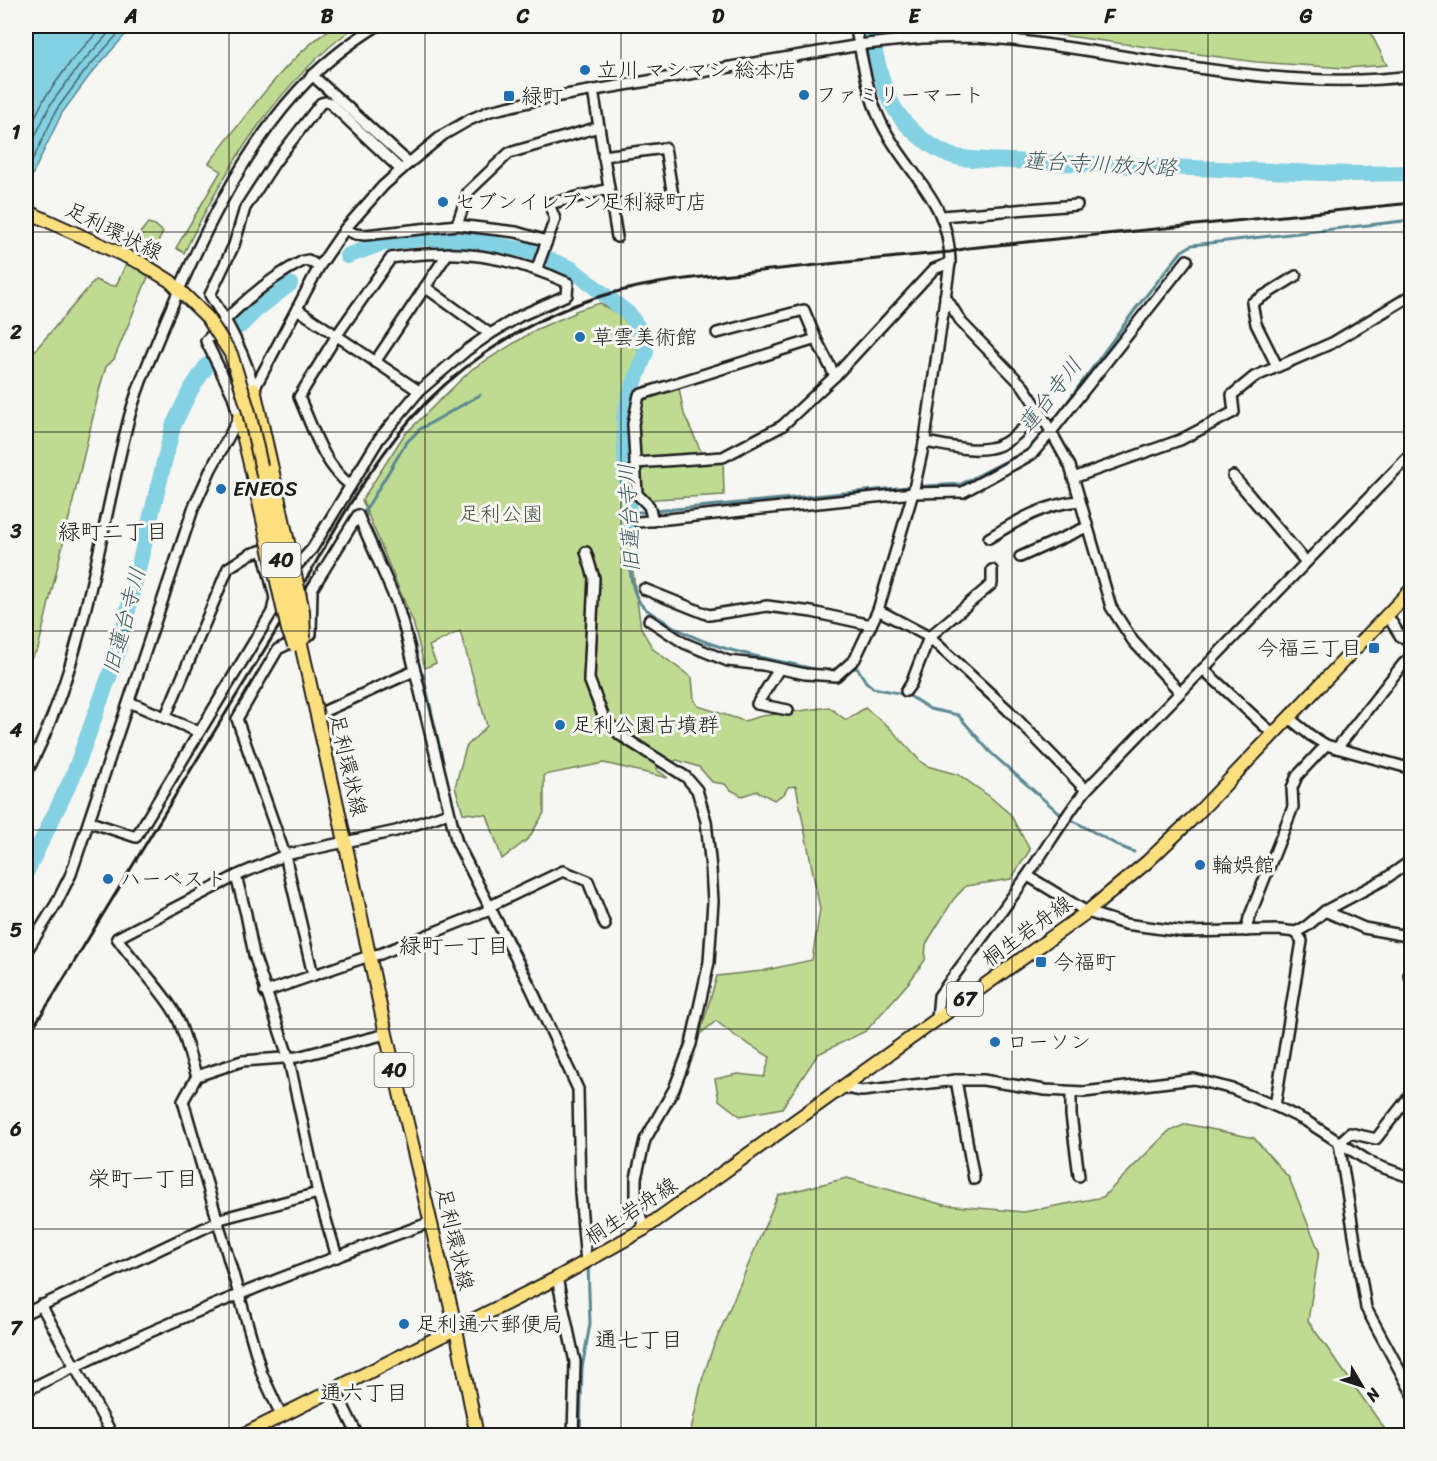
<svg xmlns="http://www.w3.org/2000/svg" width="1437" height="1461" font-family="Sriracha,'Klee One',sans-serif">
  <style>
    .green { fill: #bfdb92; stroke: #6e7c57; stroke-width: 1.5 }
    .water { fill: #83d1e2; stroke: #5a8993; stroke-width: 1.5 }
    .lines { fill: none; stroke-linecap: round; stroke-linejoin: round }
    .shore { stroke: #45646b; stroke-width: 1.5 }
    .stream { stroke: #5a8993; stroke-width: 3 }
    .river { stroke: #83d1e2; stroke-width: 16 }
    .minor-casing { stroke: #1c1c1c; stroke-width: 14 }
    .major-casing { stroke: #1c1c1c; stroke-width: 16 }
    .minor { stroke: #f6f6f2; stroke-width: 9 }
    .major { stroke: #fce080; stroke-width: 12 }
    .rail { stroke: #1c1c1c; stroke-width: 3 }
    .major-bridge-casing { stroke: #1c1c1c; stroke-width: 16; stroke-linecap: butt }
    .major-bridge { stroke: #fce080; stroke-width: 12 }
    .grid { fill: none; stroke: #1c1c1c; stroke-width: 1.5; stroke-opacity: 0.55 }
    .poi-dot { fill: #1f6fb2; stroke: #f6f6f2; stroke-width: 2 }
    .labels { text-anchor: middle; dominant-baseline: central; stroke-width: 6; stroke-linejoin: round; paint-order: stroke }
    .shield { fill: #f6f6f2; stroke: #5d5d5c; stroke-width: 1.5 }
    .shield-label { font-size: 20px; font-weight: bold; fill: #1c1c1c }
    .poi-label { font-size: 21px; fill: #1c1c1c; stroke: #f6f6f2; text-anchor: start }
    .street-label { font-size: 21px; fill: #1c1c1c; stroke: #f6f6f2 }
    .park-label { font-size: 21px; fill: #4d553f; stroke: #f6f6f2 }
    .water-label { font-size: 22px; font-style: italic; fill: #405b61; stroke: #f6f6f2 }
    .neighbourhood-label { font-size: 22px; fill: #1c1c1c; stroke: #f6f6f2 }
    .neatline { fill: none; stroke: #1c1c1c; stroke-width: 2 }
    .grid-label { font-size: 20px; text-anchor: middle; font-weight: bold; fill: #1c1c1c }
  </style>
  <rect width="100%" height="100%" fill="#f6f6f2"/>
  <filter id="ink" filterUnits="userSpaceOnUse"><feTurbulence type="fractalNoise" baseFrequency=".0167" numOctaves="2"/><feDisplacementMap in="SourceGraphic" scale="12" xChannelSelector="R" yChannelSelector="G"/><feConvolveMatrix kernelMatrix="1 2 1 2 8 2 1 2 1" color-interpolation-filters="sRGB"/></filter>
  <g filter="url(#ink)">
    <g class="green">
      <path d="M335 26H356C278 82 226 167 184 253L176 248 221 171 209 163C246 117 285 57 335 26Z"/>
      <polygon points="995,26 1367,26 1387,65 1345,68 1256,62"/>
      <polygon points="148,223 155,225 163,232 154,249 158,253 114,359 106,367 101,383 38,649 28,662 26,670 26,361 95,280 108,285 116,286 140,233"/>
      <polygon points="600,303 621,316 634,332 639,356 622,405 678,383 684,414 704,458 723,457 724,495 655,499 623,503 641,628 653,649 692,678 694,699 698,706 744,721 762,716 829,707 846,720 865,708 888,726 921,762 927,766 959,775 989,796 1010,814 1030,850 1011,879 966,886 953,900 926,944 925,960 910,981 866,1031 818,1054 782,1108 740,1116 719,1100 715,1079 738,1074 764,1077 770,1057 738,1038 716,1021 700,1034 717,976 762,971 812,960 820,909 796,786 788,787 784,794 774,800 757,791 742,796 729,789 725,784 712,782 699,767 677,760 656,769 668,778 604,763 544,775 544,813 529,838 502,859 487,815 463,813 455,787 466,747 487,726 460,631 429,646 436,663 425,668 413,622 362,500 404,435 472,369 537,329 575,313 575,311"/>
      <polygon points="1186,1124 1254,1138 1289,1178 1319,1251 1308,1321 1389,1435 690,1435 702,1380 712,1350 778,1195 847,1178 944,1205 1024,1212 1103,1197 1168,1132"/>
    </g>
    <polygon class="water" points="26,26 133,26 90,75 62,113 26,188"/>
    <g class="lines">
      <g class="shore">
        <polyline points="26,135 44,99 72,60 103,26"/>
        <polyline points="26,156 50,105 79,66 115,26"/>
        <polyline points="26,174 57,109 85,71 125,26"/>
      </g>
      <g class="stream">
        <polyline points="654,511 908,487 961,484 1026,451 1053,422 1137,307 1182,251 1192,245 1412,220"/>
        <polyline points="631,512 647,512"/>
        <polyline points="366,516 365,511 406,443 420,429 480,395"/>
        <path d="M630 522C630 545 626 582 640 603 645 610 654 615 661 619 711 653 769 657 826 672L840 667"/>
        <polyline points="371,529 401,601 416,649"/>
        <polyline points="850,667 858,669 866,682 873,688 908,695 930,709 958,715 990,752 1059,813 1119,846 1134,852"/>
        <polyline points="423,674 457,824"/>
        <polyline points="459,833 480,878 529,970 579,1081"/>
        <polyline points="580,1436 582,1368 590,1324 588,1264"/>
      </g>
      <g class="river">
        <path d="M869 26C881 75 883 112 928 143 936 148 944 154 953 156 963 159 975 159 985 160L1351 174 1412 173"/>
        <polyline points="347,256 380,244 424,238 483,242 528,251 572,269 630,315 641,332 646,352 628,400 624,417 626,485 630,522"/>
        <polyline points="240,326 256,310 290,284"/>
        <polyline points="26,873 73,776 117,655 173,426 190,391 207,365"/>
      </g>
      <g class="minor-casing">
        <g id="minor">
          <polyline points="312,75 409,163"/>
          <polyline points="593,90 617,237"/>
          <polyline points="603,156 665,148 673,196 611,205"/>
          <polyline points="942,216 1077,205"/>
          <polyline points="457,225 468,192 509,153 599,127"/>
          <polyline points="345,229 355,234 365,235 457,225 516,232 547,241"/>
          <polyline points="537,268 555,219 549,204 609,189"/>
          <polyline points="425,287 490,334"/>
          <polyline points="945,296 962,323 1023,386 1039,410 1070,466 1111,607 1133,641 1180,692"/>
          <polyline points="297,309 419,391"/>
          <polyline points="717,333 804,310 816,339"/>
          <polyline points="375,362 448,253"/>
          <polyline points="1277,366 1256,324 1252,303 1296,276"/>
          <path d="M254 389C245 354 229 325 210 295L234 245 245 208 275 162 321 103 325 102 330 103 401 170"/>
          <path d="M252 393 319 267 345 229 383 186 409 163 443 135 469 120 490 111 542 99 866 44 922 38 977 37 1013 40C1144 55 1278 93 1412 76"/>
          <path d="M239 418 233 396 206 341C234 309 265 280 303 261L308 260 319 267"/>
          <path d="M924 442C945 445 970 452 990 448 1010 445 1026 425 1040 412"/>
          <polyline points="635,463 723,457 782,426 835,376 934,269 950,263"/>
          <polyline points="1233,476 1306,562"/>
          <polyline points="1073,478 1180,440 1234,412 1232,395 1254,377 1332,343 1412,295"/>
          <polyline points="653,521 649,506 637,494 633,424 639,395 816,339 835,376"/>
          <polyline points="639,522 913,493 963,492 1032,454 1051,432 1187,260"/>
          <path d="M989 538C1018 520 1045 504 1079 501"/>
          <polyline points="586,552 594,578 589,679 604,718 620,735 686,777 697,790 706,821 711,869 713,901 709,962 691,1044 674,1089 645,1140 636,1178 636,1198 644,1229"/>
          <polyline points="1020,557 1087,527"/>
          <path d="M291 572 312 549 379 439 419 391 467 350 490 334 520 316 567 295 568 283C509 256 455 247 391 258L337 335 299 397C313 428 323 464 350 485"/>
          <polyline points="644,589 709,615 767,606 812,612 871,625"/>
          <polyline points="878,610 929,637 1007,709 1086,790"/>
          <polyline points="1387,615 1401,637 1412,640"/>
          <path d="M649 620 684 643 728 661 763 665 805 674 836 676 855 659 878 610 913 493 925 439 950 263C950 201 910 177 884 128 867 97 863 60 855 26"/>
          <polyline points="779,669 757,704 788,710"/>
          <polyline points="1203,669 1273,734"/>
          <polyline points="906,691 911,684 929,637 992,584 992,570"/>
          <polyline points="129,702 199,732"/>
          <polyline points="325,711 414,671"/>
          <polyline points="165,718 228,568 250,554 263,550 275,598"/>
          <polyline points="1289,718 1310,735 1326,745 1412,769"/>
          <polyline points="1337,748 1403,664 1412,656"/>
          <path d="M26 774C83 667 98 542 127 426 136 389 152 354 166 320 199 242 240 155 297 92 320 66 348 44 377 26"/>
          <polyline points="90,822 136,837 272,612 275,598 280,589"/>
          <polyline points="236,876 246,914 254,955 288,1056 318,1193 337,1257"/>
          <polyline points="1028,876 1087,912 1125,924 1185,932 1278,930 1296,932 1307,926 1325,911 1385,879 1412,860"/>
          <polyline points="488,907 563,871 588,881 605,925"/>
          <polyline points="1325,911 1364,928 1412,937"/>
          <polyline points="1246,931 1249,918 1293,807 1292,788 1297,776 1326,745"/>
          <polyline points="26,952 56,904 71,874 193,509 211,469 240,416"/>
          <polyline points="313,975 285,855 237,719 278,649 311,634 312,589 358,515 396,601 406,634 457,843 531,988 578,1089 580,1192 586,1263"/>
          <polyline points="1409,975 1412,972"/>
          <polyline points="265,992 369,956 380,954 490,910"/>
          <path d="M937 1019 939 996C969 955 1000 915 1029 873 1048 846 1065 816 1086 790L1412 453"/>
          <polyline points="197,1076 242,1061 297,1057 386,1034"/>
          <polyline points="956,1080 974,1179"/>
          <polyline points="841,1087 862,1091 956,1080 983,1080 1045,1090 1084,1092 1194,1079 1233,1089 1275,1106 1306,1121 1373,1164 1412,1178"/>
          <polyline points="1071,1092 1071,1115 1079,1176"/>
          <polyline points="1412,1093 1376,1139 1350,1133 1339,1143 1366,1308 1412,1393"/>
          <polyline points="1275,1106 1302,941 1296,932"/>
          <polyline points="216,1220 318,1193"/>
          <polyline points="557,1278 575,1362 573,1436"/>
          <polyline points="41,1305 113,1436"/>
          <polyline points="26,1313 217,1222"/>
          <polyline points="335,1389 358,1436"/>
          <path d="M26 1391C156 1324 293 1272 431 1222"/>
          <path d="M281 1415 262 1374 183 1101 197 1076C188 1055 186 1033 175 1013 159 986 135 964 117 938L236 876 285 855 396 831 448 813"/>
        </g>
      </g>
      <g class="major-casing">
        <g id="major">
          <polyline points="26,211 141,263 170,281 207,317"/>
          <polyline points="254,389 272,469"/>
          <polyline points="239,418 256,489"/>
          <polyline points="338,809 386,1034 456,1329 477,1436"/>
          <polyline points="241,1436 557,1278 644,1229 1087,912 1147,862 1196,815 1412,589"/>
        </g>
      </g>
      <use href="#minor" class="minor"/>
      <use href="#major" class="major"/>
      <path class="rail" d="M26 1038 54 995C124 879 194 764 265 649 313 573 351 489 410 420 453 370 514 329 575 305 634 282 698 277 761 271 824 264 887 258 950 252L968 248 1412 203"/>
      <g class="major-bridge-casing">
        <g id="major-bridge">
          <polyline points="207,317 231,354 249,412 338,809"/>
          <polyline points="272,469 303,611 304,638"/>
          <polyline points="256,489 288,630 294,645"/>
        </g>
      </g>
      <use href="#major-bridge" class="major-bridge"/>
    </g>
  </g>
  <path class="grid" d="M229 26V1436M425 26V1436M621 26V1436M816 26V1436M1012 26V1436M1208 26V1436M26 232H1412M26 432H1412M26 631H1412M26 830H1412M26 1029H1412M26 1229H1412"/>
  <g class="poi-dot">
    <circle cx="585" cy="70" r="6"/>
    <circle cx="804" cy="95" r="6"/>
    <rect x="503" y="90" width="12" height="12" rx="3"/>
    <circle cx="443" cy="202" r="6"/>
    <circle cx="580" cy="337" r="6"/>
    <circle cx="221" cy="489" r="6"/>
    <rect x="1368" y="642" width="12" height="12" rx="3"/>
    <circle cx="560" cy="725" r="6"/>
    <circle cx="1200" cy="865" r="6"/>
    <circle cx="108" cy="879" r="6"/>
    <rect x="1035" y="956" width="12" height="12" rx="3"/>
    <circle cx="995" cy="1042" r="6"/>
    <circle cx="404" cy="1324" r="6"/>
  </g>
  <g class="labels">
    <g class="shield">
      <rect x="261.5" y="543" width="39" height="34" rx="4.5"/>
      <rect x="947" y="982" width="36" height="34" rx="4.5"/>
      <rect x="374.5" y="1053" width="39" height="34" rx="4.5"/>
    </g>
    <g class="shield-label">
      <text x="281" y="560">40</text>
      <text x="965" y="999">67</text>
      <text x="394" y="1070">40</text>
    </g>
    <g class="poi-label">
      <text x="597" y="70">立川 マシマシ 総本店</text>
      <text x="816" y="95">ファミリーマート</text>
      <text x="521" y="96">緑町</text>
      <text x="455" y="202">セブンイレブン足利緑町店</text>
      <text x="592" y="337">草雲美術館</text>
      <text x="233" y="489">ENEOS</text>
      <text x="1362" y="648" text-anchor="end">今福三丁目</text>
      <text x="572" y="725">足利公園古墳群</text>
      <text x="1212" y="865">輪娯館</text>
      <text x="120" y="879">ハーベスト</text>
      <text x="1053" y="962">今福町</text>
      <text x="1007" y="1042">ローソン</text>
      <text x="416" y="1324">足利通六郵便局</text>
    </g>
    <g class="street-label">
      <text transform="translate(114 231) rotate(26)">足利環状線</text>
      <text transform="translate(348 765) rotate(77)">足利環状線</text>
      <text transform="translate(1027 931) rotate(-36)">桐生岩舟線</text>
      <text transform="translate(631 1211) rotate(-33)">桐生岩舟線</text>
      <text transform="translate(455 1239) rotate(77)">足利環状線</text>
    </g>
    <g class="park-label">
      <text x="501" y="514">足利公園</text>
    </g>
    <g class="water-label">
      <text transform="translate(1100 164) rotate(3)">蓮台寺川放水路</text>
      <text transform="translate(1050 395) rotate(-52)">蓮台寺川</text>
      <text transform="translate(629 518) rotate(-93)">旧蓮台寺川</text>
      <text transform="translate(124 621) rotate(-75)">旧蓮台寺川</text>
    </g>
    <g class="neighbourhood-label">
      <text x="113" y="531">緑町二丁目</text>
      <text x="454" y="945">緑町一丁目</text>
      <text x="143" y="1178">栄町一丁目</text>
      <text x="639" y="1339">通七丁目</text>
      <text x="364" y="1392">通六丁目</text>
    </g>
  </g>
  <rect width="1437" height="1461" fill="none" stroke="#f6f6f2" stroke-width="66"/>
  <g transform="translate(1362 1386) rotate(129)" stroke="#f6f6f2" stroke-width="4.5" paint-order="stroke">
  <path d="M0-4.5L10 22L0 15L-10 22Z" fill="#1c1c1c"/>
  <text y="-9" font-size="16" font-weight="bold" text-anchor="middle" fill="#1c1c1c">N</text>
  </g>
  <rect x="33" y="33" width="1371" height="1395" class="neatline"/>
  <g class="grid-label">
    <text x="131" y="23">A</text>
    <text x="327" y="23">B</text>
    <text x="523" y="23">C</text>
    <text x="718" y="23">D</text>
    <text x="914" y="23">E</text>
    <text x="1110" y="23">F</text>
    <text x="1306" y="23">G</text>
    <text x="16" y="139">1</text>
    <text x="16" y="339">2</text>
    <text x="16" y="538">3</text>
    <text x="16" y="737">4</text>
    <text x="16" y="937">5</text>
    <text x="16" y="1136">6</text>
    <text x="16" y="1335">7</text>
  </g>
</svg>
